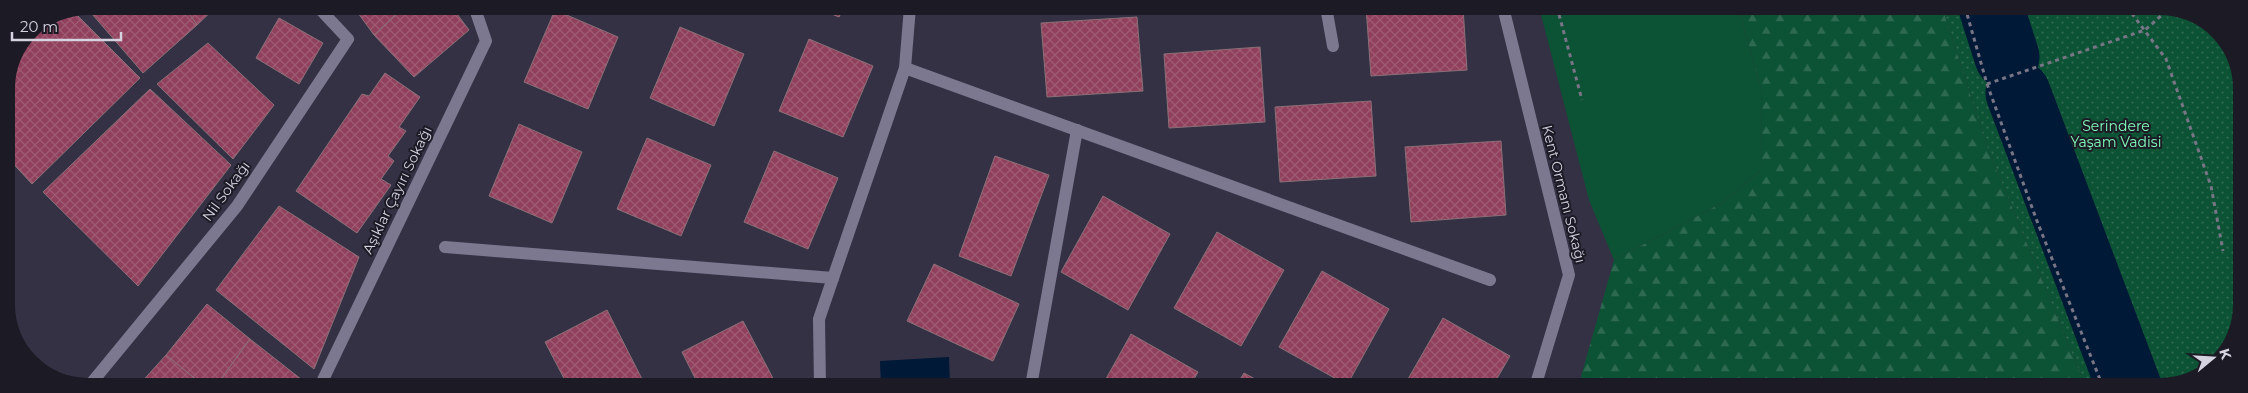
<svg xmlns="http://www.w3.org/2000/svg" width="2248" height="393" font-family="Montserrat,sans-serif">
  <style>
    .green { fill: #0c5234 }
    .forest { fill: url(#forest-firs) }
    .park { fill: url(#park-dots) }
    .water { fill: #001936 }
    .lines { fill: none; stroke-linecap: round; stroke-linejoin: round }
    .river { stroke: #001936; stroke-width: 65 }
    .building { fill: url(#building-cross-hatch); stroke: #8b7077 }
    .path { stroke: #787586; stroke-width: 3; stroke-dasharray: 4 4; stroke-linecap: butt }
    .service { stroke: #7c7890; stroke-width: 12 }
    .minor { stroke: #7c7890; stroke-width: 12 }
    .labels { text-anchor: middle; dominant-baseline: central; stroke-width: 4; stroke-linejoin: round; paint-order: stroke }
    .park-label { font-size: 14px; fill: #81fbbb; stroke: #1c1a24 }
    .street-label { font-size: 14px; fill: #d5d3e0; stroke: #1c1a24 }
  </style>
  <defs>
    <pattern id="forest-firs" width="22" height="20" patternUnits="userSpaceOnUse" patternTransform="scale(1.25)"><rect width="22" height="20" fill="#0c5234"/><path d="M5 1l3.5 6h-7zM16 11l3.5 6h-7z" fill="#2e6a51"/></pattern>
    <pattern id="park-dots" width="8" height="8" patternUnits="userSpaceOnUse" patternTransform="scale(1.25)"><rect width="8" height="8" fill="#0c5234"/><path d="M2 2h.1M6 6h.1" fill="none" stroke="#2e6a51" stroke-width="1.8" stroke-linecap="round"/></pattern>
    <pattern id="building-cross-hatch" width="8" height="8" patternUnits="userSpaceOnUse" patternTransform="scale(1.25)"><rect width="8" height="8" fill="#90405c"/><path d="M0 0l8 8M0 8l8-8" fill="none" stroke="#9f5b73"/></pattern>
  </defs>
  <rect width="100%" height="100%" fill="#343145"/>
  <polygon class="green" points="1539,7 1738,7 1762,92 1761,170 1722,203 1614,260 1589,200"/>
  <polygon class="forest" points="1738,7 1942,7 1987,146 2086,387 1578,387 1614,260 1722,203 1761,170 1762,92"/>
  <polygon class="park" points="1942,7 2171,7 2218,30 2240,71 2241,316 2214,367 2161,387 2086,387 1987,146"/>
  <polygon class="water" points="949,357 950,386 881,386 880,361"/>
  <g class="lines">
    <g class="river">
      <polyline points="1991,7 2007,57"/>
      <polyline points="2018,93 2129,387"/>
    </g>
  </g>
  <g class="building">
    <polygon points="184,6 217,6 197,25"/>
    <polygon points="184,6 197,25 143,73 86,7"/>
    <polygon points="353,6 406,6 374,35"/>
    <polygon points="406,6 451,6 469,30 414,77 374,35"/>
    <polygon points="815,7 844,7 839,17"/>
    <polygon points="1213,7 1266,7 1214,10"/>
    <polygon points="1366,7 1463,7 1467,70 1371,76"/>
    <polygon points="555,10 618,37 588,109 524,82"/>
    <polygon points="74,12 140,78 32,184 7,157 6,87 30,30"/>
    <polygon points="1137,17 1143,91 1047,97 1041,23"/>
    <polygon points="279,18 323,43 299,84 256,58"/>
    <polygon points="680,27 744,54 714,126 650,98"/>
    <polygon points="809,39 873,66 843,137 779,111"/>
    <polygon points="208,43 274,105 233,159 157,84"/>
    <polygon points="1260,47 1265,122 1169,128 1164,54"/>
    <polygon points="385,73 420,97 399,127 406,131 388,156 394,161 381,179 391,185 357,233 296,191 362,94 369,96"/>
    <polygon points="150,89 231,165 138,286 43,192"/>
    <polygon points="1371,101 1376,176 1280,182 1275,107"/>
    <polygon points="519,124 582,152 552,223 489,196"/>
    <polygon points="647,138 711,165 681,236 617,209"/>
    <polygon points="1501,141 1506,215 1411,222 1405,147"/>
    <polygon points="774,151 838,178 808,249 744,222"/>
    <polygon points="995,156 1049,175 1011,276 959,256"/>
    <polygon points="1103,196 1170,234 1128,310 1061,272"/>
    <polygon points="279,206 359,257 314,369 216,290"/>
    <polygon points="1217,232 1284,270 1241,346 1174,308"/>
    <polygon points="934,264 1019,304 993,361 907,321"/>
    <polygon points="1322,271 1389,309 1347,385 1279,347"/>
    <polygon points="207,304 250,339 216,386 204,386 166,355"/>
    <polygon points="607,310 642,379 627,386 568,386 545,342"/>
    <polygon points="1443,318 1510,356 1492,387 1404,386"/>
    <polygon points="743,321 777,386 699,386 682,352"/>
    <polygon points="1131,334 1198,372 1190,386 1102,386"/>
    <polygon points="250,339 306,383 305,386 216,386"/>
    <polygon points="166,355 204,386 138,386"/>
    <polygon points="1244,373 1268,386 1236,386"/>
  </g>
  <g class="lines">
    <g class="path">
      <polyline points="1557,7 1582,100"/>
      <polyline points="1965,7 1987,84 2037,221 2103,387"/>
      <polyline points="2127,7 2166,59 2211,186 2223,251"/>
      <polyline points="1987,84 2145,30 2171,7"/>
    </g>
    <g class="service">
      <polyline points="1326,7 1333,46"/>
      <polyline points="905,68 1490,280"/>
      <polyline points="445,247 833,278"/>
      <polyline points="820,386 819,319 905,68 910,7"/>
      <polyline points="1031,386 1077,130"/>
    </g>
    <g class="minor">
      <polyline points="1503,7 1569,275 1535,387"/>
      <polyline points="89,386 237,206 348,39 317,6"/>
      <polyline points="320,386 486,41 474,6"/>
    </g>
  </g>
  <g class="labels">
    <g class="park-label">
      <text x="2116" y="126">Serindere<tspan x="2116" dy="16">Yaşam Vadisi</tspan></text>
    </g>
    <g class="street-label">
      <text transform="translate(397 190) rotate(-64)">Aşıklar Çayırı Sokağı</text>
      <text transform="translate(226 191) rotate(-54)">Nil Sokağı</text>
      <text transform="translate(1564 194) rotate(76)">Kent Ormanı Sokağı</text>
    </g>
  </g>
  <path d="M0 0H2248V393H0ZM88 15H2160A73 73 0 0 1 2233 88V305A73 73 0 0 1 2160 378H88A73 73 0 0 1 15 305V88A73 73 0 0 1 88 15Z" fill="#1c1a24" fill-rule="evenodd"/>
  <g transform="translate(2213 358) rotate(72)" stroke="#1c1a24" stroke-width="4" paint-order="stroke">
  <path d="M0-4L9 19L0 12L-9 19Z" fill="#d5d3e0"/>
  <text y="-8" font-size="14" font-weight="bold" text-anchor="middle" fill="#d5d3e0">K</text>
  </g>
  <path d="M12 32v8h109v-8" fill="none" stroke="#d5d3e0" stroke-width="2.5"/>
  <text x="20" y="32" font-size="15" fill="#d5d3e0" stroke="#1c1a24" stroke-width="4" paint-order="stroke">20 m</text>
</svg>
